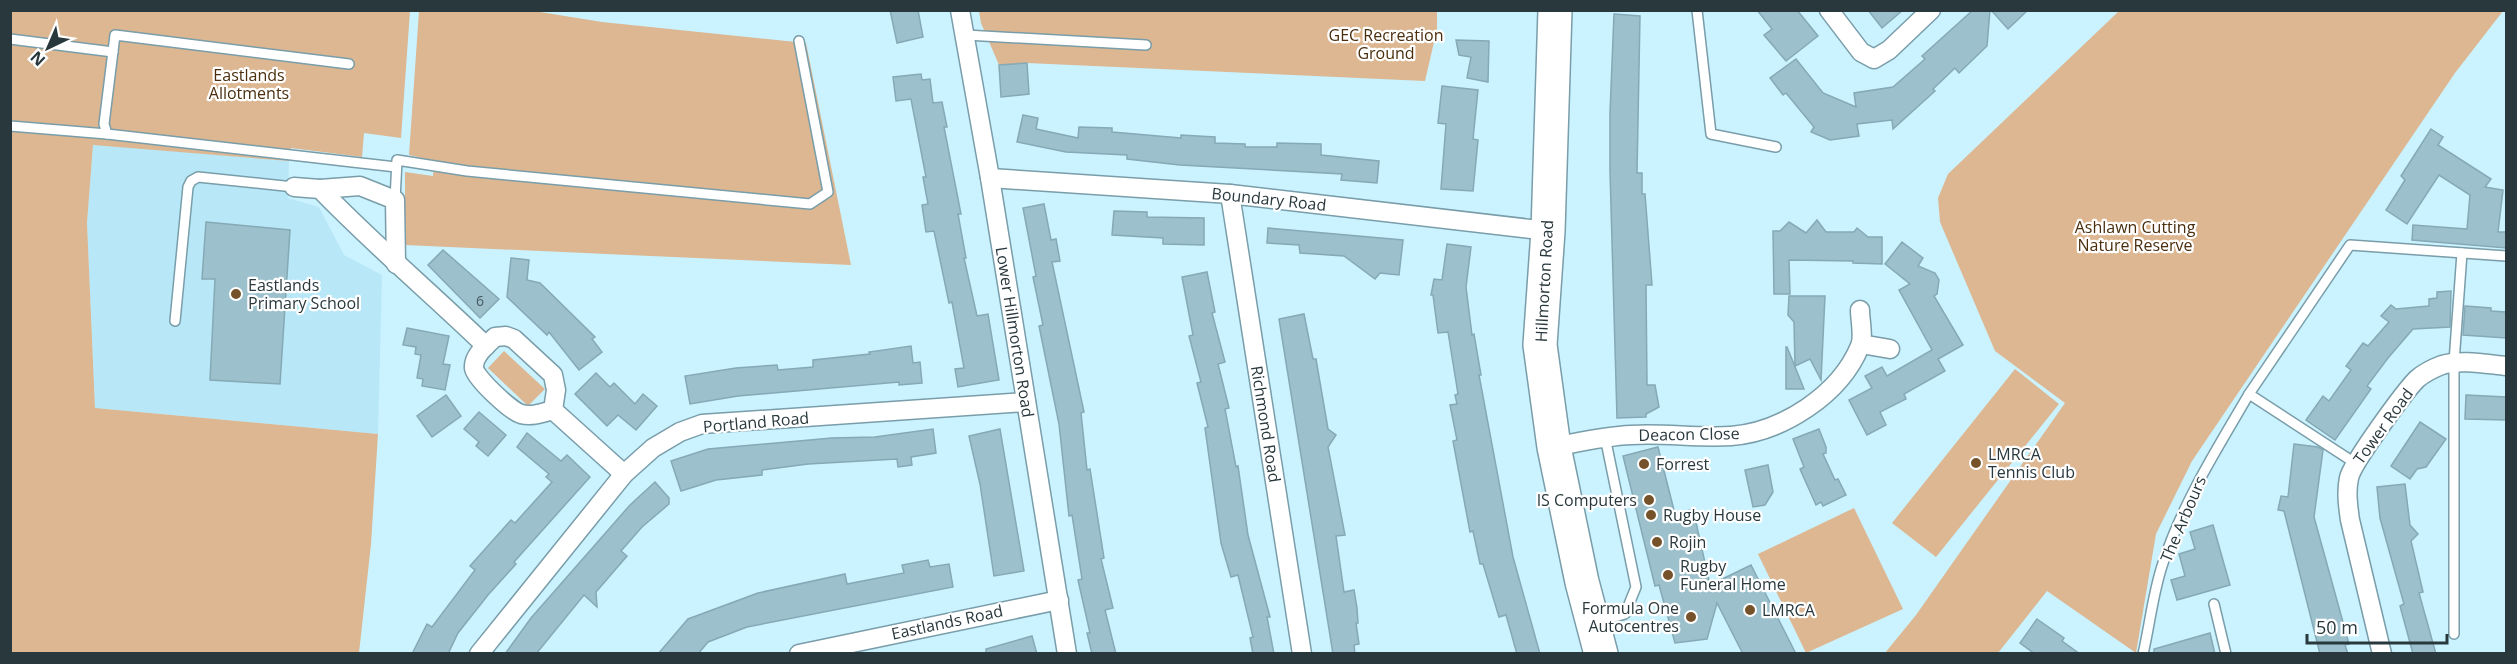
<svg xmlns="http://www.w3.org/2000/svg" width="2517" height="664" font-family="'Open Sans',sans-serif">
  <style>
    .built { fill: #b8e7f8 }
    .green { fill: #dcb791 }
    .building { fill: #9cc1cd; stroke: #85a9b5; stroke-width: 1.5 }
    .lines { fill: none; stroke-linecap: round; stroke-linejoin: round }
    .lane-casing { stroke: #799da9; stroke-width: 12 }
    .street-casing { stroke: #799da9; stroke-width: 21 }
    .highway-casing { stroke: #799da9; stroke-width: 36 }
    .lane { stroke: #fff; stroke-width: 9 }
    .street { stroke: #fff; stroke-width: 18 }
    .highway { stroke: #fff; stroke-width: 33 }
    .poi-dot { fill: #76522b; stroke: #fff; stroke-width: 2 }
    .labels { text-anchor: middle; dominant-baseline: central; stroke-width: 4.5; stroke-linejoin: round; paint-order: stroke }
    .number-label { font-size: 14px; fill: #465a61 }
    .park-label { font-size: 16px; fill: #4a2e0e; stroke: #fff }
    .street-label { font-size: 16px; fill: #29383d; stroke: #fff }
    .poi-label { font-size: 16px; fill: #29383d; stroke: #fff; text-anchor: start }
  </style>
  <rect width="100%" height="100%" fill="#cbf2ff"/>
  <polygon class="built" points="93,144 289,161 288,198 319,207 344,255 382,275 378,434 95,408 87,223"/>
  <g class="green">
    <polygon points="1437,10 1437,29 1425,81 1027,63 999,65 981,23 979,11"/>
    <polygon points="10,11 410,11 401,138 364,133 362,157 291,148 289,161 93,145 87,223 95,408 378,434 371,544 359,653 11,653"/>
    <polygon points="419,11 534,11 602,22 806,43 851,265 405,245 405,172 433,176 434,161 409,155"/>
    <polygon points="2119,11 2503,11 2455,73 2192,461 2156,534 2136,653 2047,591 1998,653 1885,653 1916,615 2065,403 1995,351 1940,222 1938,198 1948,174"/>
    <polygon points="504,351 545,389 528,406 488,368"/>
    <polygon points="2015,369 2059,404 1936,557 1892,523"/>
    <polygon points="1854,508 1903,609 1806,653 1758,554"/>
  </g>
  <g class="building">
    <polygon points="890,10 918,10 923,37 897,43"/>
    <polygon points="1757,10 1797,10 1818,36 1786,61 1764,35 1772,29"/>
    <polygon points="1868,10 1903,10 1882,28"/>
    <polygon points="1973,10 1990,10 1987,46 1959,73 1955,68 1933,89 1935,91 1893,129 1892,120 1857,124 1859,136 1830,140 1811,132 1814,127 1786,93 1783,95 1770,78 1796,59 1823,93 1856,107 1854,93 1893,87 1925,59 1922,56"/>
    <polygon points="1991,10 2028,10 2008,29"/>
    <polygon points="1614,14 1640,16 1637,173 1642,173 1642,194 1645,194 1652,285 1646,285 1647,385 1655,385 1659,407 1646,414 1646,417 1617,418 1610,171 1610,113"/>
    <polygon points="1456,40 1489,41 1488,82 1467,78 1471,57 1459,55"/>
    <polygon points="1027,63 1029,94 1001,97 999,65"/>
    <polygon points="921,74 922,80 930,79 933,103 942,102 947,127 944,127 961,214 958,214 966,258 964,258 977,316 988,314 999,380 958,387 955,369 964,368 952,302 949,303 934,231 926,232 922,205 928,204 923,177 926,177 911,99 896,101 893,77"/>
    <polygon points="1442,86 1478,90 1473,139 1478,140 1473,191 1441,189 1446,124 1438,123"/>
    <polygon points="1023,115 1038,118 1036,129 1078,138 1079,127 1112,128 1112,132 1181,138 1181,135 1215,137 1215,143 1245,144 1245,147 1277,147 1277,143 1321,144 1321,155 1379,161 1377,183 1341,180 1342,174 1180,165 1127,159 1127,155 1066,152 1017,142"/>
    <polygon points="2431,129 2443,137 2438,145 2491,179 2485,187 2503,190 2498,232 2506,232 2506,248 2412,240 2413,225 2467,229 2470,195 2439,175 2407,224 2386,210 2405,180 2401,176"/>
    <polygon points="1044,204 1051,240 1056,239 1060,261 1052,262 1084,412 1081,413 1087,470 1090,469 1104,558 1101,559 1113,608 1105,610 1116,654 1092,654 1087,633 1090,633 1078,580 1082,579 1072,515 1069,516 1059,424 1039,326 1043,325 1033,277 1036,276 1023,208"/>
    <polygon points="1114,211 1147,212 1147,217 1204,218 1204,245 1163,244 1163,238 1112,235"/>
    <polygon points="1817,220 1826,232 1854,232 1857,228 1868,237 1882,237 1882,264 1853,263 1853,261 1789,260 1790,294 1774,294 1773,231 1780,231 1789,222 1806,233"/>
    <polygon points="206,222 290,230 280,384 210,380 215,279 202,279"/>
    <polygon points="1268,228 1403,240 1399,275 1380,273 1375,279 1344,256 1300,253 1299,245 1267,243"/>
    <polygon points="1902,242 1923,258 1918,266 1935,273 1939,280 1937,294 1934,296 1963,345 1938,359 1945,371 1904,394 1906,399 1880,412 1886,425 1867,435 1849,400 1872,388 1865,376 1882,367 1887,376 1932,350 1899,290 1910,284 1885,264"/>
    <polygon points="1447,244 1471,247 1466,287 1472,335 1474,334 1481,375 1479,375 1513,557 1540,654 1517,654 1506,615 1499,617 1483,564 1480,564 1473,531 1470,532 1453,441 1457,440 1450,405 1457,404 1455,395 1458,394 1448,332 1438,333 1433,295 1431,295 1434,279 1442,280"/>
    <polygon points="443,250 499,299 480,318 428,265"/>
    <polygon points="511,258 529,260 527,280 540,283 595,337 592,339 602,352 579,370 549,332 547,335 507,297"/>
    <polygon points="1207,272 1215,312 1212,313 1225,362 1218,364 1229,408 1225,409 1236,467 1238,466 1248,535 1270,617 1267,617 1274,654 1253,654 1250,638 1253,637 1238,575 1231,577 1221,543 1205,428 1208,427 1197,383 1201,382 1189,336 1193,335 1182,277"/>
    <polygon points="2451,291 2450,327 2413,329 2388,358 2367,386 2371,389 2335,440 2306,420 2323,396 2329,401 2351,370 2346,366 2363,343 2368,346 2389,322 2381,316 2391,305 2396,309 2429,306 2429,299 2437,298 2437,292"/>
    <polygon points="1789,296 1825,296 1821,380 1810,359 1795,366 1794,322 1788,315"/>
    <polygon points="2465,306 2491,308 2491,311 2506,312 2506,338 2463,335"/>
    <polygon points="1304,314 1313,359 1316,359 1328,429 1336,435 1328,447 1345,535 1336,536 1344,592 1354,590 1357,608 1358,623 1356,623 1359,644 1354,645 1355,654 1333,654 1279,319"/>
    <polygon points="407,328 449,336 443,364 450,365 445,390 422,386 423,379 417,378 421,355 415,354 416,347 403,345"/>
    <polygon points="911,346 913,363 920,362 922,383 899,385 899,382 738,396 690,404 685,376 736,368 777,365 778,370 813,367 813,360 870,354 869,352"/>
    <polygon points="1786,347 1787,347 1804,389 1786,389"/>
    <polygon points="596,373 610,387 614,383 635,404 643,394 657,406 636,430 618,415 607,426 575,394"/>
    <polygon points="446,395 461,416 432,437 417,416"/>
    <polygon points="2466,395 2506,397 2506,420 2465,419"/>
    <polygon points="479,412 506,435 488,456 476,446 479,442 464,429"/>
    <polygon points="2420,422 2446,439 2426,467 2417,469 2410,479 2391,466"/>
    <polygon points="933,429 936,453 911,457 912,465 898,467 897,459 808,464 762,470 762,475 716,480 681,491 671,461 708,449 832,438 875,437"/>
    <polygon points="1000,429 1024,571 994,576 980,484 969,436"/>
    <polygon points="1819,429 1826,447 1826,453 1823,454 1835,480 1838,479 1846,495 1823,506 1821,502 1816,505 1800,469 1804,467 1793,439"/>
    <polygon points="527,433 561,461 567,455 590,477 514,562 516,564 488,595 458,633 448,654 412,654 427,624 432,627 475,570 470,566 511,520 515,523 552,482 546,477 549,474 517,447"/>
    <polygon points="2294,444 2318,447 2323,450 2314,517 2349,644 2345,645 2348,654 2320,654 2284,511 2278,510 2281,496 2288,497"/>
    <polygon points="1658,447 1675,514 1693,509 1710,585 1751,565 1796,654 1743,654 1717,603 1707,639 1675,643 1659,585 1655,586 1623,456"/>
    <polygon points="1768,465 1773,492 1765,505 1753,507 1745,470"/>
    <polygon points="655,482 669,498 669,504 642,527 621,551 627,556 596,592 597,607 584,595 536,654 505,654 531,618 630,505"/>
    <polygon points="2405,484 2410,525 2418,534 2411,541 2423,592 2419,593 2436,654 2413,654 2400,606 2404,604 2380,518 2377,487"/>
    <polygon points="2213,525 2230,585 2177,600 2171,580 2185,576 2179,554 2195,549 2190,532"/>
    <polygon points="928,560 930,567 949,564 953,587 747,627 708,642 698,654 658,654 688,619 758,593 845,574 847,584 904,573 902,565"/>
    <polygon points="2037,619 2064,638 2062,641 2080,654 2035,654 2020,643"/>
    <polygon points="2210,633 2215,654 2154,654 2154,649"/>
    <polygon points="1032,636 1037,654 986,654 986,649"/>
  </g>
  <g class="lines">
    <g class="lane-casing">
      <g id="lane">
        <polyline points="1697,10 1711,134 1776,147"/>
        <polyline points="966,35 1146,45"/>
        <polyline points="10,39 113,52"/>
        <polyline points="349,64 115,35 104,124 107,134 396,167"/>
        <polyline points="10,126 107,134"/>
        <polyline points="395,200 397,160 467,171 810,204 828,192 799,41"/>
        <polyline points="175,321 188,187 191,181 198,177 294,187"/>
        <polyline points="2355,463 2249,394 2350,245 2506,256"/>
        <polyline points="2214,604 2226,654"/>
        <polyline points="1597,622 1625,614 1636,587 1605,437"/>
        <polyline points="2454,634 2454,362 2462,253"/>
        <path d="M2143 654C2150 624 2153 592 2163 563 2183 502 2217 449 2249 394"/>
      </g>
    </g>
    <g class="street-casing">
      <g id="street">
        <polyline points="960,10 990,178 1067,654"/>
        <polyline points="1829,10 1861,52 1874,59 1889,50 1931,10"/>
        <polyline points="990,178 1230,194 1548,231"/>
        <path d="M294 187 320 189C373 244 431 293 486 346"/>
        <polyline points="320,189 360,186 395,200 396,264"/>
        <polyline points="1230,194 1302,654"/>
        <path d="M506 336 514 339 553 375 556 390 553 410C542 413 532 417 521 414 511 411 475 378 474 368 473 355 487 345 495 337Z"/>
        <polyline points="1861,344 1890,349"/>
        <polyline points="553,410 624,474"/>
        <path d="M1554 447C1580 442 1605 436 1631 435 1664 433 1698 438 1731 436 1782 432 1840 395 1860 346 1864 337 1860 320 1860 310"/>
        <polyline points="479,654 624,474 653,448 680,432 702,424 1026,402"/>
        <polyline points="799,654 1059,600"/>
        <path d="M2382 654 2350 520C2348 506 2346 492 2349 478 2352 463 2405 391 2417 379 2424 373 2434 368 2442 365 2461 359 2486 364 2506 366"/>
      </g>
    </g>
    <g class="highway-casing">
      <polyline id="highway" points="1555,10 1548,231 1540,345 1554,447 1582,582 1601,654"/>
    </g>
    <use href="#lane" class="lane"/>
    <use href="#street" class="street"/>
    <use href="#highway" class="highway"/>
  </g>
  <g class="poi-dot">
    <circle cx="236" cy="294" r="6"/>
    <circle cx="1976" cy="463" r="6"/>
    <circle cx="1644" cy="464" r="6"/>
    <circle cx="1649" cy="500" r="6"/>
    <circle cx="1651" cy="515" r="6"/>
    <circle cx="1657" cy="542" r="6"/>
    <circle cx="1668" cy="575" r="6"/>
    <circle cx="1750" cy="610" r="6"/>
    <circle cx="1691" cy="617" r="6"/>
  </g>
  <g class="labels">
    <g class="number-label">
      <text x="480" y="300">6</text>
    </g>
    <g class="park-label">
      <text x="1386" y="35">GEC Recreation<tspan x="1386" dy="18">Ground</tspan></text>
      <text x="249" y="75">Eastlands<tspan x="249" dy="18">Allotments</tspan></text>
      <text x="2135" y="227">Ashlawn Cutting<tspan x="2135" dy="18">Nature Reserve</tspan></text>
    </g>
    <g class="street-label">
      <text transform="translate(1269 199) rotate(6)">Boundary Road</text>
      <text transform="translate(1544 281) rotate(-87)">Hillmorton Road</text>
      <text transform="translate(1015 332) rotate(81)">Lower Hillmorton Road</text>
      <text transform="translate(756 422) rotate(-5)">Portland Road</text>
      <text transform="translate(1266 424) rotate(81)">Richmond Road</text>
      <text transform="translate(2383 426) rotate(-54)">Tower Road</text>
      <text transform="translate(1689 434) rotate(-1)">Deacon Close</text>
      <text transform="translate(2183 519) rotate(-67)">The Arbours</text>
      <text transform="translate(947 622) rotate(-12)">Eastlands Road</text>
    </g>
    <g class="poi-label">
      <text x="248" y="285">Eastlands<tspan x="248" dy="18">Primary School</tspan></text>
      <text x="1988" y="454">LMRCA<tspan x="1988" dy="18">Tennis Club</tspan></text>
      <text x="1656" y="464">Forrest</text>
      <text x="1637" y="500" text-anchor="end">IS Computers</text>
      <text x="1663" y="515">Rugby House</text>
      <text x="1669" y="542">Rojin</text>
      <text x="1680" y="566">Rugby<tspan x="1680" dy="18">Funeral Home</tspan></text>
      <text x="1679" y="608" text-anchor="end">Formula One<tspan x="1679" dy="18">Autocentres</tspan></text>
      <text x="1762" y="610">LMRCA</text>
    </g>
  </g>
  <rect width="2517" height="664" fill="none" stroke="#29383d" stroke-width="24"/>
  <g transform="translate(48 48) rotate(224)" stroke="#ffffff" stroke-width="4.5" paint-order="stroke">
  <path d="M0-4.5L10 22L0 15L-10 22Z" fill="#29383d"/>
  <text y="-9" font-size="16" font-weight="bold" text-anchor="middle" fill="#29383d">N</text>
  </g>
  <path d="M2307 634v9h140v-9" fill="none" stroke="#29383d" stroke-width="3"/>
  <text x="2316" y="634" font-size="18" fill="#29383d" stroke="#ffffff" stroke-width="4.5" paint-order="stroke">50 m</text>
</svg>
